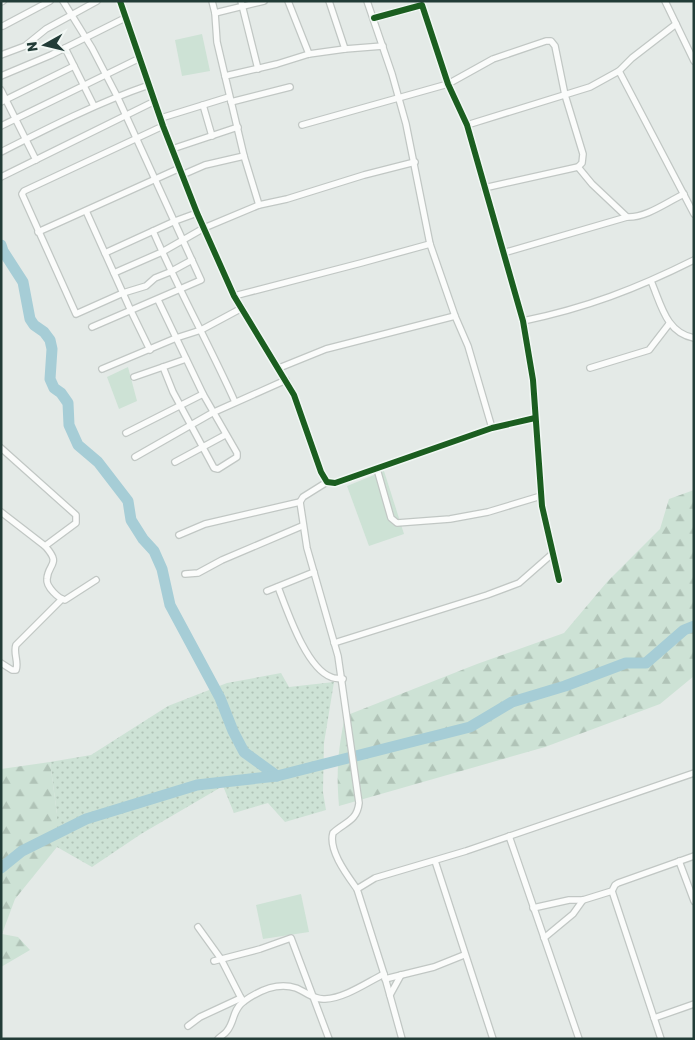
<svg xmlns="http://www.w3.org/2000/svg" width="695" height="1040" font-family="Rubik,sans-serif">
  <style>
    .grass { fill: url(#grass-dots) }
    .forest { fill: url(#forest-firs) }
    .park { fill: #cde2d5 }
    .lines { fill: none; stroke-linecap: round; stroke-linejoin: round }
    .river { stroke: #a6cdd6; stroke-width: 11 }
    .street-casing { stroke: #c1c7c4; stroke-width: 8 }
    .street { stroke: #fbfcfb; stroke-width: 5.5 }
    .cycleway-casing { stroke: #f2f8f5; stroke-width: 9 }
    .cycleway { stroke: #1b5e20; stroke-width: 6 }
  </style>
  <defs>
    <pattern id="grass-dots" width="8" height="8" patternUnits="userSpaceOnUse" patternTransform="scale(1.25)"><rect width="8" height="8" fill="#cde2d5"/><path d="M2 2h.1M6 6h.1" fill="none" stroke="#b0c3b7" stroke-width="1.8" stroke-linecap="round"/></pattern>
    <pattern id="forest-firs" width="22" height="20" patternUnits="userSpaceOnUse" patternTransform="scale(1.25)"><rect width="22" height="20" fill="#cde2d5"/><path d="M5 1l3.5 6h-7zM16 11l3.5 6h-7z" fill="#b0c3b7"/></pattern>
  </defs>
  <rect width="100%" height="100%" fill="#e4eae7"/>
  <polygon class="grass" points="281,673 289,687 334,682 324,743 323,792 326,810 285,822 268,803 234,813 223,786 141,834 92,867 57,847 57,814 50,762 91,755 168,706 227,683"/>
  <g class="forest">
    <path d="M694 490V676L660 704 545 747 339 806C336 772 338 750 345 716L477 664 564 633 607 582 660 529 669 499Z"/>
    <polygon points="50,762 57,814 57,847 15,899 2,934 18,937 30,950 1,967 1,769"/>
  </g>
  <g class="park">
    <polygon points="202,34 210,71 182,76 175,40"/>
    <polygon points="128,367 137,401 119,409 107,377"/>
    <polygon points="384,471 404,534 369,546 347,486"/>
    <polygon points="301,894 309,932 263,939 256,905"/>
  </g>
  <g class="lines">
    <g class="river">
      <polyline points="1,245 3,251 23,282 30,319 34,325 44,332 50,340 52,349 50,379 54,388 61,393 68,403 69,425 78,445 98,462 128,501 131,520 143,539 154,551 162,569 170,605 220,698 233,731 244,752 277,776"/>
      <polyline points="1,868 22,851 86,819 197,785 277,776 470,727 512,702 565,686 626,663 646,663 684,630 694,626"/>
    </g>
    <g class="street-casing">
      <g id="street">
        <polyline points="63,1 92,48 117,96 201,280 92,327"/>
        <polyline points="120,1 163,126 197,213 234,296 294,395 321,472 327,482 335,483 492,428 535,418"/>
        <polyline points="212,1 215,13 264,1"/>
        <polyline points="241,1 258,69"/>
        <polyline points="288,1 309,54"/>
        <polyline points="329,1 345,49"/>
        <polyline points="367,1 392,74 406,124 430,244 455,316 468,346 492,428"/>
        <polyline points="665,1 694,61"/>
        <polyline points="1,2 3,1"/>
        <polyline points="215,13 217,42 225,76"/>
        <polyline points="374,18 422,5 448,84 467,125 523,321 533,380 542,506 559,580"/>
        <polyline points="3,26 50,1"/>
        <polyline points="65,48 94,106"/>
        <polyline points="1,55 25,46 46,29 97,1"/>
        <polyline points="619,71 694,214"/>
        <polyline points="1,76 51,55 125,18"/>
        <polyline points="1,90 36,160"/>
        <polyline points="1,102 74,66"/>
        <polyline points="231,102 290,87"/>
        <polyline points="203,105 212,136"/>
        <polyline points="161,118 229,97"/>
        <polyline points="302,125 448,84 493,59 546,41 551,41 555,46 565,95 583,154 582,163 578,167 484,188"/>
        <polyline points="467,125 590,87 619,71 632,58 676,24"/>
        <polyline points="1,126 140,58"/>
        <polyline points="163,126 24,191 22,194 76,314 123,293 146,286 155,278 170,272 192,260"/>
        <polyline points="172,149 238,127"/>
        <path d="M1 152C50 127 97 103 149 85"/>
        <polyline points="244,156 259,205 287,199 364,175 415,162"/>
        <path d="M578 167 592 184 627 217C646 218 667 202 684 194"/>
        <polyline points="182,175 205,165 244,156 225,76 277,64 309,54 345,49 383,46"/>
        <polyline points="1,177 155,101"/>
        <polyline points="86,211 131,311 150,350"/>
        <path d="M153 231C178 289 209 344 235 402"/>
        <polyline points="38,232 180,168"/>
        <polyline points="105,253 175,221 197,213"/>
        <polyline points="503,253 627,217"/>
        <polyline points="114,273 162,252 204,228 259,205"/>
        <path d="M651 281C661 304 666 333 694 338"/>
        <polyline points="234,296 361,263 430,244"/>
        <polyline points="158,300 203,394 237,453 237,457 218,469 214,468 173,392 163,367"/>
        <path d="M523 321C586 308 636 289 694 260"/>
        <polyline points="279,368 326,349 455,316"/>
        <polyline points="590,368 649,350 669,324"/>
        <polyline points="102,369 176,338 201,330 242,308"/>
        <polyline points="134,377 186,359"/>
        <polyline points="126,433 203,394"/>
        <polyline points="1,448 76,515 76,523 45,546 1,512"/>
        <polyline points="135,457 212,413 286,380"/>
        <polyline points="175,462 225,435"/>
        <polyline points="377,469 391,518 397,523 450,519 488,512 541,496"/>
        <path d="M327 482 303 497 300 502 307 548 338 656 359 803C357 821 345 822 333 833 328 850 347 875 357 889"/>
        <polyline points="179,535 205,524 300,502"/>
        <path d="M45 546C62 565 48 563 47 579 46 587 59 599 65 600L96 580"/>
        <polyline points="185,574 198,573 222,560 302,526"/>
        <path d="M278 587C287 610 306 668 331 677 334 679 339 678 343 679"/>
        <polyline points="267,591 314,572"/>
        <polyline points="334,643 487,595 519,583 552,554"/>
        <path d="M1 663 12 670H16C19 662 13 653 16 645L62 599"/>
        <polyline points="509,836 579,1039"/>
        <polyline points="435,861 493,1039"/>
        <polyline points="679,861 694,901"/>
        <polyline points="612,891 661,1039"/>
        <polyline points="533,908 569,900 583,900 612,891 615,885 618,883 694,856"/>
        <polyline points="198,927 221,959 243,1002"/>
        <polyline points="544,938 573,914 583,900"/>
        <polyline points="214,961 260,949 291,938 329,1039"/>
        <polyline points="385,979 434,967 464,955"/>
        <polyline points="390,995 401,975"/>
        <polyline points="654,1018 694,1004"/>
        <polyline points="188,1026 200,1017 241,998"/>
        <path d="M218 1039C221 1036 225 1034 227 1031 235 1021 232 1011 243 1002 258 991 278 982 296 988 306 992 314 1000 325 999 345 998 366 983 384 974"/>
        <polyline points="402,1039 384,974 357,889 375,878 466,851 694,773"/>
      </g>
    </g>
    <use href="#street" class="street"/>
    <g class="cycleway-casing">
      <g id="cycleway">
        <polyline points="120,1 163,126 197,213 234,296 294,395 321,472 327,482 335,483 492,428 535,418"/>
        <polyline points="374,18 422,5 448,84 467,125 523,321 533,380 542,506 559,580"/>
      </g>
    </g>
    <use href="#cycleway" class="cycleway"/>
  </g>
  <rect width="695" height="1040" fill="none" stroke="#223c37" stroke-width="5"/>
  <g transform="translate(45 45) rotate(262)" stroke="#f2f8f5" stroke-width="4" paint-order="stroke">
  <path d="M0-4L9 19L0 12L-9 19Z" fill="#223c37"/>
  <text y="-8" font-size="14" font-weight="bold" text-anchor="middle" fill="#223c37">N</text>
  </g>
</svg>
